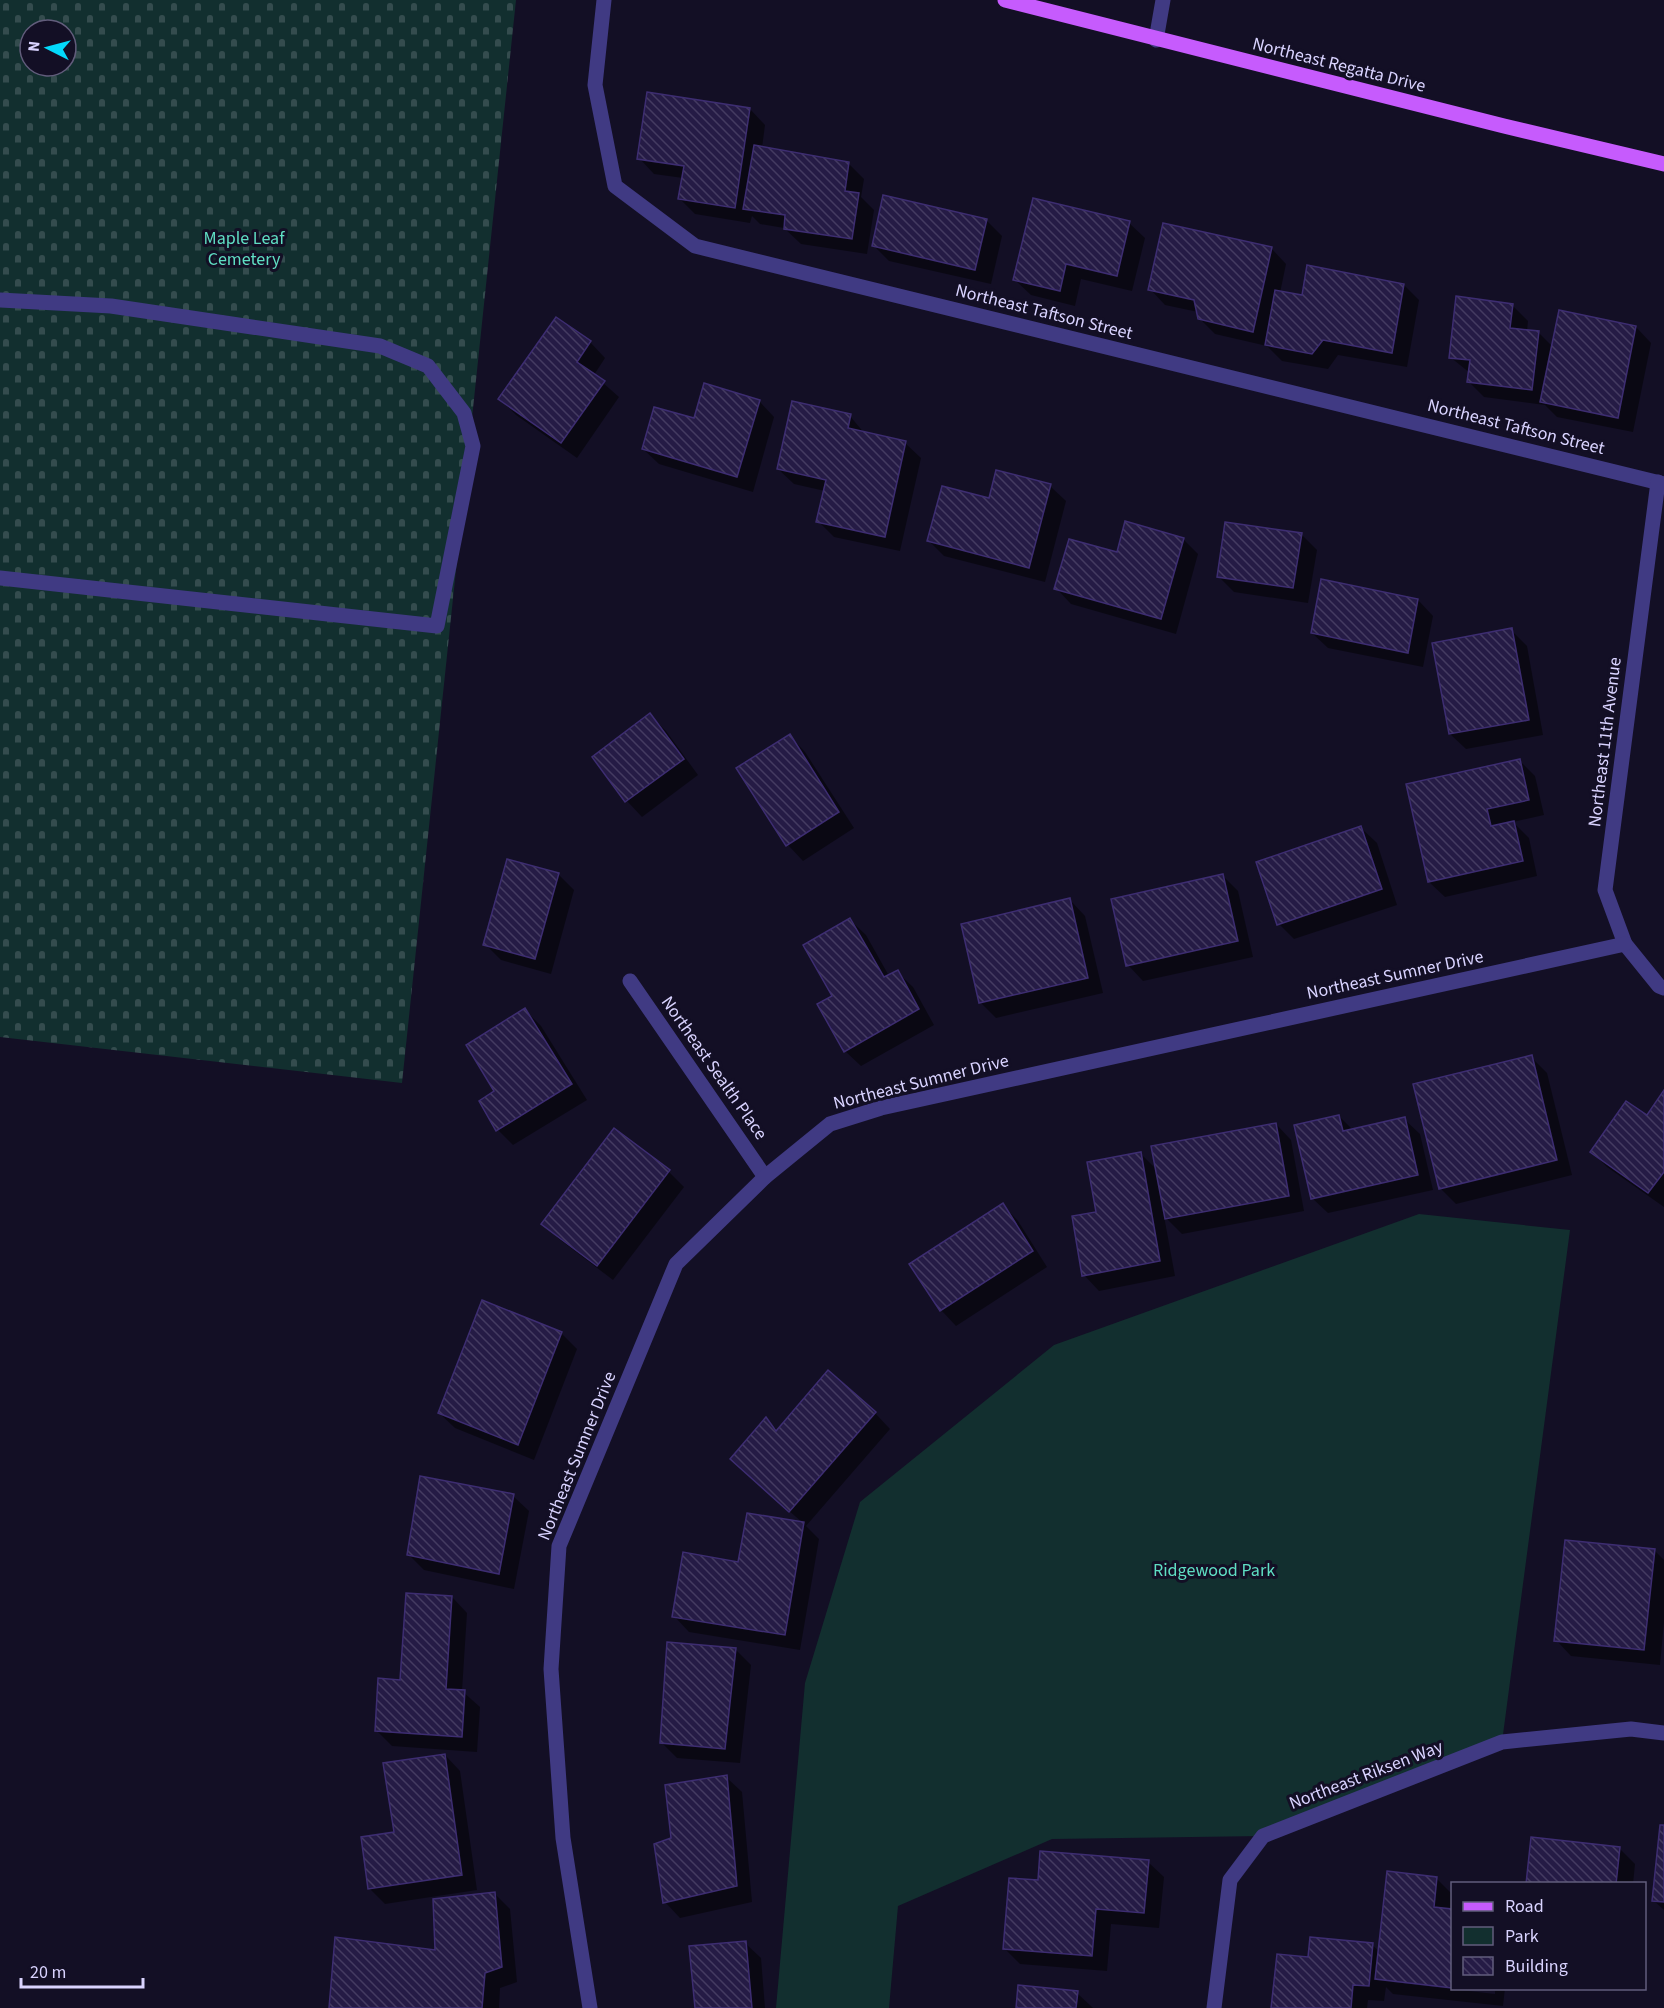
<svg xmlns="http://www.w3.org/2000/svg" width="1664" height="2008" font-family="'Source Sans 3',sans-serif">
  <style>
    .cemetery { fill: url(#cemetery-stones); fill-rule: evenodd }
    .park { fill: #122f2f }
    .shadow { fill: #0007 }
    .building { fill: url(#building-back-hatch); stroke: #3d2d71; stroke-width: 1.5 }
    .lines { fill: none; stroke-linecap: round; stroke-linejoin: round }
    .minor { stroke: #403a83; stroke-width: 15 }
    .major { stroke: #c65bfd; stroke-width: 15 }
    .labels { text-anchor: middle; dominant-baseline: central; stroke-width: 6; stroke-linejoin: round; paint-order: stroke }
    .street-label { font-size: 18px; fill: #d9d3ff; stroke: #130f25 }
    .park-label { font-size: 18px; fill: #5fdec3; stroke: #130f25 }
  </style>
  <defs>
    <pattern id="cemetery-stones" width="16" height="16" patternUnits="userSpaceOnUse" patternTransform="scale(1.5)"><rect width="16" height="16" fill="#122f2f"/><path d="M2 7V4a2 2 0 0 1 4 0v3zM10 15v-3a2 2 0 0 1 4 0v3z" fill="#344c4e"/></pattern>
    <pattern id="building-back-hatch" width="6" height="6" patternUnits="userSpaceOnUse" patternTransform="scale(1.5)"><rect width="6" height="6" fill="#251b45"/><path d="M-1 5l2 2M0 0l6 6M5-1l2 2" fill="none" stroke="#443b61"/></pattern>
  </defs>
  <rect width="100%" height="100%" fill="#130f25"/>
  <path class="cemetery" d="M0 0H516L402 1083 0 1037ZM30 30H66V66H30Z"/>
  <polygon class="park" points="1419,1214 1570,1230 1502,1742 1263,1836 1052,1839 898,1906 889,2008 776,2008 805,1683 860,1502 1054,1345"/>
  <g class="shadow">
    <polygon points="750,109 765,125 762,148 848,163 864,179 861,197 874,210 867,254 801,244 784,228 760,224 752,216 750,223 695,214 680,199 683,178 654,174 639,158"/>
    <polygon points="986,220 1002,236 991,284 889,261 873,245"/>
    <polygon points="1129,223 1145,238 1132,291 1081,279 1075,306 1031,295 1015,280"/>
    <polygon points="1271,248 1286,264 1280,293 1303,297 1404,285 1419,300 1407,367 1338,355 1328,369 1282,361 1267,346 1215,334 1199,318 1198,312 1165,305 1150,289"/>
    <polygon points="1512,305 1528,321 1527,331 1538,332 1553,347 1636,327 1651,343 1633,432 1557,417 1545,405 1484,397 1468,381 1470,373 1450,357"/>
    <polygon points="590,342 605,358 594,375 619,397 577,458 516,415 500,399"/>
    <polygon points="759,401 774,417 753,492 659,464 643,449"/>
    <polygon points="850,416 865,434 905,443 921,458 900,551 834,537 818,521 825,491 794,484 778,469"/>
    <polygon points="1050,486 1066,501 1045,582 944,556 929,541 990,500"/>
    <polygon points="1301,534 1317,550 1308,603 1234,592 1218,576"/>
    <polygon points="1183,539 1198,554 1176,634 1071,604 1056,588 1118,554"/>
    <polygon points="1418,600 1433,616 1423,667 1328,648 1312,633"/>
    <polygon points="1511,630 1527,646 1543,735 1466,749 1450,734"/>
    <polygon points="650,715 666,731 698,775 642,817 627,801 594,757"/>
    <polygon points="790,736 805,752 854,828 803,861 788,845 739,769"/>
    <polygon points="1519,760 1535,776 1544,815 1513,822 1529,838 1537,876 1445,897 1429,882"/>
    <polygon points="1361,828 1377,843 1397,905 1294,939 1279,924"/>
    <polygon points="558,874 574,890 551,974 501,960 485,944"/>
    <polygon points="1222,875 1238,891 1253,957 1143,981 1128,965"/>
    <polygon points="1070,900 1085,916 1103,993 996,1018 981,1003"/>
    <polygon points="850,920 866,935 889,976 897,972 913,987 934,1025 861,1066 845,1051 834,996"/>
    <polygon points="525,1010 541,1026 587,1100 513,1145 498,1130"/>
    <polygon points="1531,1057 1547,1073 1572,1175 1456,1204 1440,1188"/>
    <polygon points="1664,1093 1664,1207 1607,1167 1592,1152 1647,1117"/>
    <polygon points="1339,1116 1353,1130 1404,1119 1420,1134 1433,1190 1328,1213 1312,1198"/>
    <polygon points="1276,1124 1291,1140 1304,1211 1182,1234 1164,1216 1175,1276 1099,1291 1084,1275 1098,1213 1140,1153 1158,1171"/>
    <polygon points="614,1130 669,1172 684,1187 613,1280 559,1239 543,1223"/>
    <polygon points="1003,1205 1018,1221 1047,1267 956,1326 941,1310"/>
    <polygon points="483,1302 561,1333 577,1349 534,1460 455,1428 439,1413"/>
    <polygon points="875,1413 890,1429 806,1526 819,1539 800,1650 689,1632 674,1616 739,1563 803,1523 748,1475 766,1419 778,1431"/>
    <polygon points="513,1496 529,1511 514,1589 424,1570 408,1554"/>
    <polygon points="1654,1550 1664,1560 1664,1622 1660,1665 1571,1656 1556,1640"/>
    <polygon points="452,1597 467,1613 462,1691 480,1707 477,1752 392,1746 376,1730"/>
    <polygon points="735,1649 751,1665 740,1763 677,1758 662,1743"/>
    <polygon points="445,1755 460,1771 477,1890 385,1904 369,1888"/>
    <polygon points="726,1777 742,1792 752,1902 680,1918 665,1902 672,1839"/>
    <polygon points="1664,1827 1664,1910 1654,1901"/>
    <polygon points="1619,1848 1635,1864 1633,1884 1527,1884"/>
    <polygon points="1148,1862 1164,1877 1159,1928 1111,1924 1107,1971 1020,1964 1004,1948 1039,1881"/>
    <polygon points="1437,1879 1452,1894 1450,1911 1452,1911 1452,1986 1392,1979 1392,1982 1495,1994 1495,1991 1475,1988 1505,1988 1503,2006 1393,1994 1386,1987 1384,2001 1368,2000 1367,2008 1273,2008 1309,1959 1372,1945 1380,1952"/>
    <polygon points="495,1894 510,1909 517,1982 500,1988 499,2008 331,2008 436,1951"/>
    <polygon points="745,1943 761,1958 765,2008 696,2008"/>
    <polygon points="1077,1993 1093,2008 1017,2008"/>
  </g>
  <g class="building">
    <polygon points="647,92 750,108 735,208 678,199 684,166 637,159"/>
    <polygon points="754,145 849,162 845,191 859,193 852,239 784,229 785,215 743,209"/>
    <polygon points="883,195 987,219 975,270 872,246"/>
    <polygon points="1033,198 1130,221 1117,276 1066,264 1060,291 1013,280"/>
    <polygon points="1163,223 1272,247 1253,332 1198,319 1194,300 1148,290"/>
    <polygon points="1307,265 1404,284 1392,353 1323,340 1312,354 1265,345 1275,290 1302,295"/>
    <polygon points="1456,296 1513,304 1510,328 1539,331 1532,390 1467,382 1470,360 1449,358"/>
    <polygon points="1559,310 1636,326 1618,418 1540,402"/>
    <polygon points="556,317 591,341 577,362 605,381 561,443 498,399"/>
    <polygon points="704,383 760,400 737,477 642,449 654,407 694,418"/>
    <polygon points="792,401 851,414 848,428 906,441 885,537 816,522 826,480 777,469"/>
    <polygon points="996,470 1051,484 1029,568 927,541 942,486 989,498"/>
    <polygon points="1125,521 1184,538 1161,619 1054,589 1069,539 1117,552"/>
    <polygon points="1225,522 1302,533 1293,588 1217,577"/>
    <polygon points="1321,579 1418,599 1408,653 1311,633"/>
    <polygon points="1512,628 1529,720 1449,734 1432,643"/>
    <polygon points="650,713 684,759 625,802 592,757"/>
    <polygon points="790,734 839,812 786,846 736,768"/>
    <polygon points="1520,759 1529,800 1487,809 1491,826 1514,821 1523,861 1428,882 1406,784"/>
    <polygon points="1361,826 1382,889 1277,925 1256,862"/>
    <polygon points="507,859 559,873 535,959 483,945"/>
    <polygon points="1223,874 1238,941 1126,966 1111,899"/>
    <polygon points="1070,898 1088,978 979,1003 961,924"/>
    <polygon points="850,918 884,977 898,970 919,1009 844,1052 817,1004 832,996 803,945"/>
    <polygon points="525,1008 572,1084 496,1131 479,1101 494,1091 466,1045"/>
    <polygon points="1532,1055 1557,1160 1439,1189 1413,1084"/>
    <polygon points="1664,1090 1664,1172 1648,1193 1590,1152 1626,1101 1647,1115"/>
    <polygon points="1339,1115 1343,1131 1405,1117 1418,1175 1311,1199 1294,1125"/>
    <polygon points="1276,1123 1289,1196 1165,1219 1151,1146"/>
    <polygon points="614,1128 670,1170 597,1266 541,1224"/>
    <polygon points="1141,1152 1160,1261 1082,1276 1072,1216 1096,1212 1087,1162"/>
    <polygon points="1003,1203 1033,1251 940,1311 909,1264"/>
    <polygon points="482,1300 562,1332 518,1445 438,1413"/>
    <polygon points="828,1370 876,1412 789,1512 730,1459 766,1417 776,1431"/>
    <polygon points="420,1476 514,1494 499,1574 407,1555"/>
    <polygon points="747,1513 804,1522 785,1635 672,1617 683,1552 738,1562"/>
    <polygon points="1565,1540 1655,1549 1644,1650 1554,1641"/>
    <polygon points="406,1593 452,1596 446,1689 465,1690 462,1737 375,1731 378,1678 400,1680"/>
    <polygon points="667,1642 736,1648 725,1749 660,1743"/>
    <polygon points="445,1754 462,1875 368,1889 361,1837 394,1832 383,1763"/>
    <polygon points="727,1775 737,1886 663,1903 654,1844 671,1838 665,1785"/>
    <polygon points="1660,1825 1664,1825 1664,1902 1652,1901"/>
    <polygon points="1531,1837 1620,1847 1616,1884 1526,1884"/>
    <polygon points="1040,1851 1149,1860 1144,1913 1096,1909 1092,1956 1003,1949 1009,1878 1038,1880"/>
    <polygon points="1387,1871 1437,1877 1434,1907 1452,1909 1452,1988 1375,1979"/>
    <polygon points="495,1892 502,1967 485,1973 482,2008 329,2008 335,1937 435,1950 433,1899"/>
    <polygon points="1310,1937 1373,1943 1369,1986 1353,1985 1351,2008 1271,2008 1277,1954 1308,1957"/>
    <polygon points="746,1941 752,2008 695,2008 689,1946"/>
    <polygon points="1018,1985 1078,1991 1076,2008 1016,2008"/>
  </g>
  <g class="lines">
    <g class="minor">
      <polyline points="604,0 595,85 615,186 695,246 1664,484"/>
      <polyline points="1156,40 1163,0"/>
      <polyline points="0,300 111,306 380,346 428,366 464,413 473,446 437,626 0,578"/>
      <polyline points="1658,482 1605,890 1625,944 1659,986 1664,988"/>
      <polyline points="630,981 765,1177"/>
      <polyline points="590,2008 563,1838 551,1669 559,1546 676,1264 765,1177 830,1124 881,1108 1625,944"/>
      <polyline points="1214,2008 1230,1880 1263,1836 1502,1742 1631,1729 1664,1733"/>
    </g>
    <polyline class="major" points="1005,0 1504,126 1664,164"/>
  </g>
  <g class="labels">
    <g class="street-label">
      <text transform="translate(1339 65) rotate(14)">Northeast Regatta Drive</text>
      <text transform="translate(1044 312) rotate(14)">Northeast Taftson Street</text>
      <text transform="translate(1516 427) rotate(14)">Northeast Taftson Street</text>
      <text transform="translate(1605 742) rotate(-83)">Northeast 11th Avenue</text>
      <text transform="translate(1395 975) rotate(-12)">Northeast Sumner Drive</text>
      <text transform="translate(714 1068) rotate(55)">Northeast Sealth Place</text>
      <text transform="translate(921 1082) rotate(-14)">Northeast Sumner Drive</text>
      <text transform="translate(577 1456) rotate(-68)">Northeast Sumner Drive</text>
      <text transform="translate(1366 1775) rotate(-21)">Northeast Riksen Way</text>
    </g>
    <g class="park-label">
      <text x="244" y="238">Maple Leaf<tspan x="244" dy="21">Cemetery</tspan></text>
      <text x="1214" y="1570">Ridgewood Park</text>
    </g>
  </g>
  <rect x="1451" y="1882" width="195" height="108" fill="#130f25" stroke="#625d7c" stroke-width="1.5"/>
  <rect x="1463" y="1902" width="30" height="9" fill="#c65bfd" stroke="#625d7c" stroke-width="1.5"/>
  <text x="1505" y="1912" font-size="18" fill="#d9d3ff">Road</text>
  <rect x="1463" y="1927" width="30" height="18" fill="#122f2f" stroke="#625d7c" stroke-width="1.5"/>
  <text x="1505" y="1942" font-size="18" fill="#d9d3ff">Park</text>
  <rect x="1463" y="1957" width="30" height="18" fill="url(#building-back-hatch)" stroke="#625d7c" stroke-width="1.5"/>
  <text x="1505" y="1972" font-size="18" fill="#d9d3ff">Building</text>
  <g transform="translate(48 48) rotate(276)"><circle r="28" fill="#130f25" stroke="#625d7c" stroke-width="1.5"/>
  <path d="M0-4.5L10 22L0 15L-10 22Z" fill="#03d9fb"/>
  <text y="-9" font-size="16" font-weight="bold" text-anchor="middle" fill="#d9d3ff">N</text>
  </g>
  <path d="M21 1978v9h122v-9" fill="none" stroke="#d9d3ff" stroke-width="3"/>
  <text x="30" y="1978" font-size="18" fill="#d9d3ff" stroke="#130f25" stroke-width="4.5" paint-order="stroke">20 m</text>
</svg>
